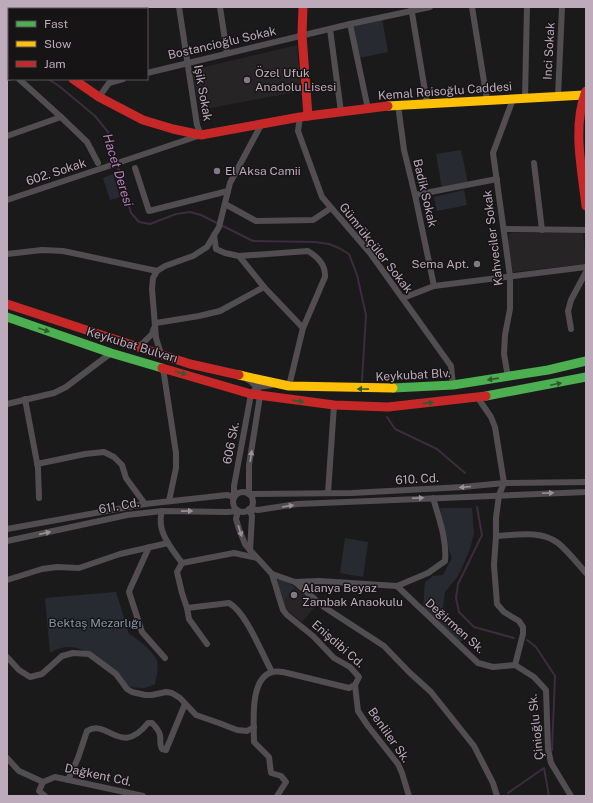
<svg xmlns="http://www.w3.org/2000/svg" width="593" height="803" font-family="'Public Sans',sans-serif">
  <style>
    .built { fill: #272426 }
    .green { fill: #272b31 }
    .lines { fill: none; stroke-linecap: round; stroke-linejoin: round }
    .stream { stroke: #3d2c3e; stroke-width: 2 }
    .street { stroke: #514d51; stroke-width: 6 }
    .fast { stroke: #4caf50; stroke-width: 9 }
    .slow { stroke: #ffc107; stroke-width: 9 }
    .jam { stroke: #c62828; stroke-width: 9 }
    .oneway { fill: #2f5a30 }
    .oneway2 { fill: #9d8f9b }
    .poi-dot { fill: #847883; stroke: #171416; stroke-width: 1.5 }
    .labels { text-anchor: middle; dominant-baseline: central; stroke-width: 3; stroke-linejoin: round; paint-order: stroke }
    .street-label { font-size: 12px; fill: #bdabbb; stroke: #171416 }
    .poi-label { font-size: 12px; fill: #bdabbb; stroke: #171416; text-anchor: start }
    .park-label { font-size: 12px; fill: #8095aa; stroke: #171416 }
    .water-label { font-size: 13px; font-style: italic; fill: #b57fbb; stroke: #171416 }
  </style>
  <rect width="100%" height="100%" fill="#1b1a1b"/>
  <g class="built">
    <polygon points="297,45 301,91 200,110 192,70"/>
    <polygon points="509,233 583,233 586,264 513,272 508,244"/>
    <polygon points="282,579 318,603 302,622 285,609 277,580"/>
  </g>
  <g class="green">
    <polygon points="382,19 388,52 359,58 352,25"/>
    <polygon points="461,150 468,183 442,188 436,154"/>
    <polygon points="113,174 120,197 110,200 103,178"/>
    <polygon points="464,190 467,205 437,211 434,197"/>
    <polygon points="440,508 472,508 474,533 470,549 458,576 445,592 443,606 454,627 466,639 459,642 423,609 425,582 433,576 443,575 452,558 449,551"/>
    <polygon points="345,538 368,542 363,577 340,573"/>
    <polygon points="282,579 295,587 284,600 277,580"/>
    <path d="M116 592 129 634C137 638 155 653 157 661 159 668 156 677 155 684L145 688 128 687C109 668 80 633 50 653L45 598Z"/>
  </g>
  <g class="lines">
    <g class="stream">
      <polyline points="7,61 9,62"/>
      <polyline points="48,79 59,86 95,116 108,132 131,213 139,222 150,224 176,214 190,212 201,215 253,241 315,242 329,244 339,248 349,254 357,275 366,315 362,380"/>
      <polyline points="387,417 395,429 437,449 465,473"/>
      <polyline points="477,507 482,535 458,584 456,598 459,612 474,627 514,638"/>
      <polyline points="527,640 536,647 555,676 552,750"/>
      <polyline points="508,793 544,768 549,796"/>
    </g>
    <g class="street">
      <polyline points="123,7 124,9"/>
      <polyline points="220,7 227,53"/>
      <polyline points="411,7 427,103"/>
      <polyline points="472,7 487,100"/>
      <polyline points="350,24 368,109"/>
      <polyline points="330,29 341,112"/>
      <polyline points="147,73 350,24 430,7"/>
      <polyline points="7,78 9,78"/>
      <polyline points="19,79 61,117 87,142 98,163"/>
      <polyline points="558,96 562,7"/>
      <polyline points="99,97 109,83 123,79"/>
      <polyline points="525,98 527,7"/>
      <polyline points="398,105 404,150 415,195 434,286"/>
      <polyline points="300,117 298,131 322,197 370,253 451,366 453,385"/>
      <polyline points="7,136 61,117"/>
      <polyline points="534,163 542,230"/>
      <polyline points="135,168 149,211 228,191"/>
      <polyline points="415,195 497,179"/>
      <polyline points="7,200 201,135 197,125 179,7"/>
      <polyline points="225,204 256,221 313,220 331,208"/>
      <polyline points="504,229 586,230"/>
      <polyline points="214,235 216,249 225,253 239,256 264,287 303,328"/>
      <polyline points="7,254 42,250 63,251 157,271 165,266 193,256 207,247 219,227 230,183 261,125"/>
      <path d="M239 256 308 251C318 257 326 265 325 277L303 328 289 386"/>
      <polyline points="157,271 153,278 152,289 156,338 161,354"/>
      <polyline points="403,298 434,286 586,267"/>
      <polyline points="156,323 199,316 220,311 264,287"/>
      <polyline points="571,329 568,311 571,300 586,272"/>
      <polyline points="139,347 152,334 154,328"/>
      <polyline points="163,368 176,453 176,468 169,501"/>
      <polyline points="508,377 504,354 505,335 510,309 510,276 493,153 513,99"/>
      <path d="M247 379C255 383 257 388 260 396L249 465V494L352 493 463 487 504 483 586 482"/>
      <polyline points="478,398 491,417 495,427 504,483"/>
      <polyline points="25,399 38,468 39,498"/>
      <polyline points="7,404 54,393 66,387 111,353"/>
      <polyline points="37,464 85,454 104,452 114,457 122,465 126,478 145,504"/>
      <circle cx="243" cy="502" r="10"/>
      <polyline points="328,493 334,405"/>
      <path d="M162 511C156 531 171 548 182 563L234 553 257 558"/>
      <polyline points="7,529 145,504 227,495 234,497 234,486 251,394 257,387 272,385"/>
      <path d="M496 536C516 535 541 530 558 543 568 551 577 563 586 573"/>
      <path d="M7 541 127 515 162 511 227 512 238 511 236 519 239 529 245 544 250 550 272 574 295 582 319 581 397 586 428 573 445 561C447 540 439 518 433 498"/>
      <polyline points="149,547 130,589 129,592 142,632 165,658"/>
      <polyline points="250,550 252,516 249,509 258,510 297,504 586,492"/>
      <polyline points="182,563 177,572 182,593 187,608 189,619 207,644"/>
      <path d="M272 574 283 610 287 615 313 636 334 658 350 667 359 677 355 685 349 688 283 672C280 672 276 671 273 672 249 677 254 723 254 742L269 757 271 773 281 776 286 782 277 796"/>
      <polyline points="7,580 42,569 57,567 79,568 120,554 168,543"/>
      <polyline points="295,582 324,607 384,646 409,672 431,692 474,746 493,783 497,796"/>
      <polyline points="397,586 478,663 493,667 515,665 523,634 523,627 519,621 504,612 497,604 494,565 496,536 496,518 499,495 504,483"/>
      <path d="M187 608 229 603C246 612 262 654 272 672"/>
      <polyline points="7,657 19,670 30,677 42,674 62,656 73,653 89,654 116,674 127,689 132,692 145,695 152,695 166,692 172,693 180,698 196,715 219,723 237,730 247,731 254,727"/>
      <polyline points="515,665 534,677 546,690 548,749 551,763 571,796"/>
      <polyline points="355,685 358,711 368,726 398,764 402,773 409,796"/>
      <polyline points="7,758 19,771 43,782"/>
      <path d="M68 780 78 758 87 731C108 718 120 758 148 723H152C155 726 159 730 160 735 161 741 159 743 162 749L166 750 185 704"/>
      <polyline points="45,796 39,791 43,782 55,777 143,796"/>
    </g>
    <g class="fast">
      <polyline points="7,317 111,353 162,368"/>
      <polyline points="393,388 453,385 548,370 586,361"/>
      <polyline points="486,396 586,377"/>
    </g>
    <g class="slow">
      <polyline points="388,106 584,95"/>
      <polyline points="239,375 289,386 393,388"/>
    </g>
    <g class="jam">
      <polyline points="34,7 34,9"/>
      <polyline points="303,7 302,35 308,116"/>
      <polyline points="73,79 99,97 143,120 173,129 201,135 300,117 388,106"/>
      <path d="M586 91C572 127 582 169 586 206"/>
      <polyline points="7,304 190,364 239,375"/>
      <polyline points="162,368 251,394 334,405 388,407 486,396"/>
    </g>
  </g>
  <defs><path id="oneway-solid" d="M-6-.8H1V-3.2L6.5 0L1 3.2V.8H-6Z"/></defs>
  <g class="oneway">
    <use href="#oneway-solid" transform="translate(44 330) rotate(19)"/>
    <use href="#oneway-solid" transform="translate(181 373) rotate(15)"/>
    <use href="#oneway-solid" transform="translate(493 379) rotate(172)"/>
    <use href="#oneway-solid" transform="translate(556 384) rotate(-12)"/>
    <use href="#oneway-solid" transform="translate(363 389) rotate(-179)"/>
    <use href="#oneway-solid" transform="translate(298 401) rotate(8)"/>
    <use href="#oneway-solid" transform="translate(428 403) rotate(-5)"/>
  </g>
  <g class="oneway2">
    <use href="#oneway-solid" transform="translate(251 456) rotate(-81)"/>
    <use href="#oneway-solid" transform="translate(465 487) rotate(175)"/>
    <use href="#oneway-solid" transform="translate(548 493) rotate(-2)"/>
    <use href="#oneway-solid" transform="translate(418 498) rotate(-3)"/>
    <use href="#oneway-solid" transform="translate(288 506) rotate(-9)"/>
    <use href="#oneway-solid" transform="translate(187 511) rotate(-1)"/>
    <use href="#oneway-solid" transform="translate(240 531) rotate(72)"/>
    <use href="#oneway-solid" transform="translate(45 533) rotate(-13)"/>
  </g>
  <g class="poi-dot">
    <circle cx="247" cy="80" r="4"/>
    <circle cx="217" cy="171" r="4"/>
    <circle cx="477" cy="264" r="4"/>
    <circle cx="294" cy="595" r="4"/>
  </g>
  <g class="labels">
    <g class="street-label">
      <text transform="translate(222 43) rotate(-13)">Bostancioğlu Sokak</text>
      <text transform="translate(549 51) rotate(-87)">Inci Sokak</text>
      <text transform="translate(445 91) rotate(-4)">Kemal Reisoğlu Caddesi</text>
      <text transform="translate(203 93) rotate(80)">Işik Sokak</text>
      <text transform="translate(56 172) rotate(-18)">602. Sokak</text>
      <text transform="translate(425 193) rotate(77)">Badik Sokak</text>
      <text transform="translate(493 238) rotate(-97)">Kahveciler Sokak</text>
      <text transform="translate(376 248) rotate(52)">Gümrükçüler Sokak</text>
      <text transform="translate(132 345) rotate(17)">Keykubat Bulvarı</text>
      <text transform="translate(413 375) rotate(-3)">Keykubat Blv.</text>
      <text transform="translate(231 443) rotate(-79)">606 Sk.</text>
      <text transform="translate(417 479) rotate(-3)">610. Cd.</text>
      <text transform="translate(119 506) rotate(-10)">611. Cd.</text>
      <text transform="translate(455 626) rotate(42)">Değirmen Sk.</text>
      <text transform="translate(338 644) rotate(41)">Enişdibi Cd.</text>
      <text transform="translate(536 727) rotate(-96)">Çinioğlu Sk.</text>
      <text transform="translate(389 735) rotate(55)">Benliler Sk.</text>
      <text transform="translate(98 775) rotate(12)">Dağkent Cd.</text>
    </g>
    <g class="poi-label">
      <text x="255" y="73">Özel Ufuk<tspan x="255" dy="14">Anadolu Lisesi</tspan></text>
      <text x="225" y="171">El Aksa Camii</text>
      <text x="469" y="264" text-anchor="end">Sema Apt.</text>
      <text x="302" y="588">Alanya Beyaz<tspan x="302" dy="14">Zambak Anaokulu</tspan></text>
    </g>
    <g class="park-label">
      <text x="95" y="623">Bektaş Mezarlığı</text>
    </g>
    <g class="water-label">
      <text transform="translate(118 170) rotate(73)">Hacet Deresi</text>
    </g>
  </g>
  <rect width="593" height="803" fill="none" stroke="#bdabbb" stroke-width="16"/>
  <rect x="8" y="8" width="140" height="72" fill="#171416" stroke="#595058"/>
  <rect x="16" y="21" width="20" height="6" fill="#4caf50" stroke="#595058"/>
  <text x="44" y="28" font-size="12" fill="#bdabbb">Fast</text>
  <rect x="16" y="41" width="20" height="6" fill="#ffc107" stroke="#595058"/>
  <text x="44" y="48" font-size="12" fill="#bdabbb">Slow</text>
  <rect x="16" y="61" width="20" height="6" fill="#c62828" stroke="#595058"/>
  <text x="44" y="68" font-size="12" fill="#bdabbb">Jam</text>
</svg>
